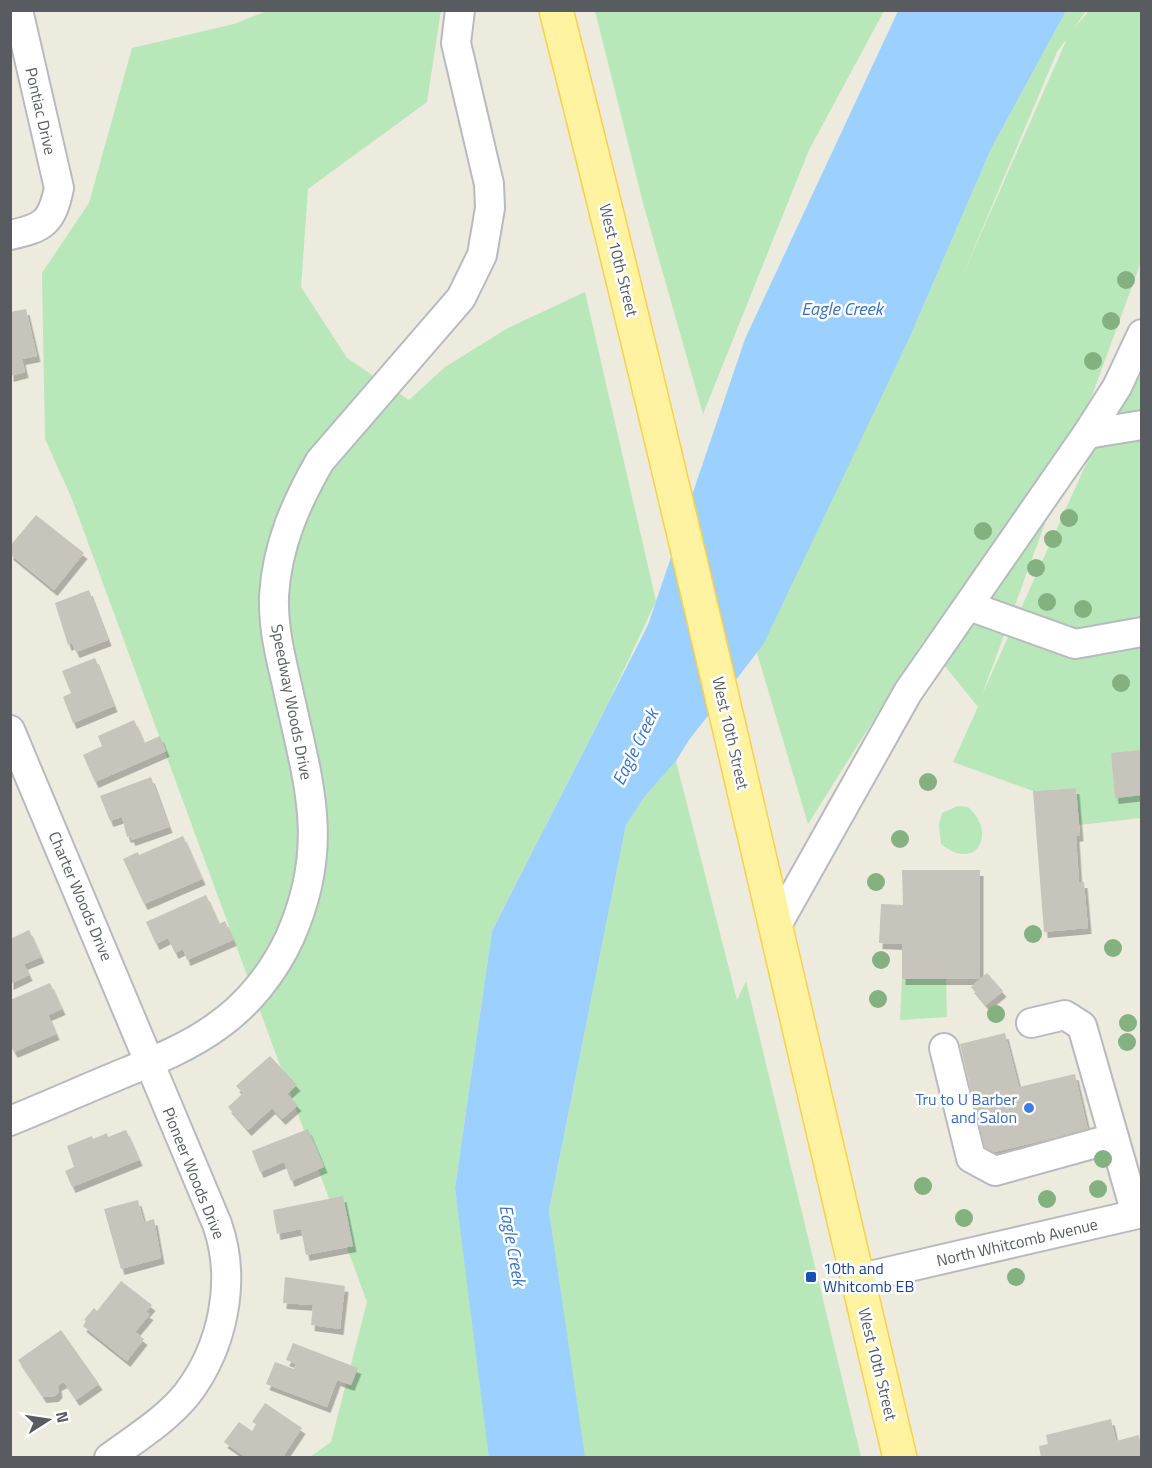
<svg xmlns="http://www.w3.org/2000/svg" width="1152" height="1468" font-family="'Titillium Web',sans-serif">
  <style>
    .green { fill: #b8e7ba; fill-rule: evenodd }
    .water { fill: #9cd0ff }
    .building { fill: #c7c4bb; filter: url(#shadow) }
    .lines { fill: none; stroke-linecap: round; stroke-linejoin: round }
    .minor-casing { stroke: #b7babf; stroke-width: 32 }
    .major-casing { stroke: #fdd047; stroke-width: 36 }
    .minor { stroke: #fff; stroke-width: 28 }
    .major { stroke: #fff3a1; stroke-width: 33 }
    .tree { fill: #83b280 }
    .shop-dot { fill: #3f7fe0; stroke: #fff; stroke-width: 2 }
    .transit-dot { fill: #1a4fb4; stroke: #fff; stroke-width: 2 }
    .labels { text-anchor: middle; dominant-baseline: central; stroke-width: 5; stroke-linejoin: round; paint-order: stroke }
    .street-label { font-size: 16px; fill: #585c61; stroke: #fff }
    .shop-label { font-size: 16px; fill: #366cbe; stroke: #fff; text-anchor: end }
    .transit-label { font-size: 16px; fill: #164399; stroke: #fff; text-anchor: start }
    .water-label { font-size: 18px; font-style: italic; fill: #3474c2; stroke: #fff }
  </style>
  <defs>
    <filter id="shadow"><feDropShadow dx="3.5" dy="6" stdDeviation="0" flood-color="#0004"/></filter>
  </defs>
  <rect width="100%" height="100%" fill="#edeade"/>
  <g class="green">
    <polygon points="441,10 427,102 308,189 301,287 347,358 409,400 445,367 508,328 585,292 656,601 611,697 492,931 455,1188 492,1457 310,1457 331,1442 367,1302 72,499 45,439 42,273 89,203 132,48 234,24 267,11"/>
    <polygon points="595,11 884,11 809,150 703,414 643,203"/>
    <path d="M1066 11H1086L1074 28 1089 11H1141V262L982 695 1141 342V818L1079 825 1076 788 1033 791 953 762 978 707 924 640 808 824 757 653 909 339 991 149ZM1065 41H1066L961 279 1057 52Z"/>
    <polygon points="676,761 737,1000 746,981 861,1457 585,1457 582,1446 549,1211 626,825 646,795"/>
    <path d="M958 806 968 807C998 833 976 873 941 844L939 825 942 813Z"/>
    <polygon points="902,979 946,979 947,1017 900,1020"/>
  </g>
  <polygon class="water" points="898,11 1066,11 991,149 909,339 763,645 689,740 676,761 646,795 626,825 549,1211 585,1457 489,1458 455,1188 492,931 648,625 745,339"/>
  <g class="building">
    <polygon points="26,309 37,356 22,359 25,372 10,376 10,312"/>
    <polygon points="36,515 84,553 54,590 10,554 10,546"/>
    <polygon points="89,590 108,640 76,652 72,643 68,645 55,603"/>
    <polygon points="95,658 114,706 73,723 63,697 71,693 62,671"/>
    <polygon points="134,720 144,743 160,736 166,751 95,782 83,755 102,746 98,736"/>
    <polygon points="1142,750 1142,795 1115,798 1111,753"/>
    <polygon points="151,777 169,827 132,840 130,836 127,837 122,817 110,821 100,796"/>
    <polygon points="1076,788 1080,835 1076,836 1079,882 1084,882 1088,928 1044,932 1033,791"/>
    <polygon points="183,836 202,879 144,904 123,859 138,852 139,855"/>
    <polygon points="902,870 980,870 980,979 902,979 902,944 879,943 881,904 903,905"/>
    <polygon points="206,895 219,924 225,921 233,940 187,960 183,949 175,953 168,938 156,944 146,922"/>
    <polygon points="29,930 41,957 24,964 29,975 10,984 10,939"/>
    <polygon points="987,973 1003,991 986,1005 971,987"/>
    <polygon points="50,983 62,1009 48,1015 56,1034 14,1052 10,1044 10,1000"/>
    <polygon points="1005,1033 1019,1087 1075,1074 1088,1130 986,1154 960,1044"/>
    <polygon points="270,1056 297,1085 287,1094 298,1105 282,1119 272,1108 248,1130 228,1107 243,1093 236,1086"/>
    <polygon points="308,1129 324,1167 291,1181 284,1162 260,1172 252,1151"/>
    <polygon points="126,1130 139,1160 72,1187 65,1171 74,1167 67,1146 92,1136 93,1139 107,1133 108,1137"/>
    <polygon points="343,1196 353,1246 306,1255 301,1229 277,1234 273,1210"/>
    <polygon points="138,1200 144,1222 154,1219 161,1258 121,1269 104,1209"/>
    <polygon points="285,1277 345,1286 340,1329 311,1325 313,1305 283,1303"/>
    <polygon points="121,1281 152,1305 146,1312 150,1314 135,1332 144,1339 127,1361 83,1326 86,1321 84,1320 94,1308 97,1311"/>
    <polygon points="61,1330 99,1384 76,1400 64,1382 58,1385 59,1392 55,1396 43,1397 18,1360"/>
    <polygon points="293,1343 358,1368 351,1385 337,1380 327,1407 266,1384 275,1362 294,1369 296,1364 286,1360"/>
    <polygon points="265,1403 302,1428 284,1455 287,1458 247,1458 224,1442 239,1422 252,1431 256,1424 252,1422"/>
    <polygon points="1111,1419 1116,1441 1139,1435 1142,1458 1041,1458 1039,1446 1048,1444 1046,1435"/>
  </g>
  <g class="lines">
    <g class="minor-casing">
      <g id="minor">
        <path d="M10 235C44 228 52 222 59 188L18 10"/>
        <polyline points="1142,334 1117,387 1087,434 1142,425"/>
        <polyline points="969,606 1075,644 1142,632"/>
        <path d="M10 730 217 1224C237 1280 223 1347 187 1394 166 1420 136 1438 109 1458"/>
        <polyline points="777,925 908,692 1087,434"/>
        <polyline points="1031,1023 1065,1015 1082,1026 1136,1214"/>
        <polyline points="944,1048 971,1158 995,1171 1114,1138"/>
        <path d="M10 1121C47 1106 83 1090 119 1075 153 1061 187 1048 216 1027 248 1005 274 972 290 937 332 843 307 779 287 685 280 656 273 626 274 596 277 545 296 503 320 461L461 298 482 255 490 208 489 184 456 43 460 10"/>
        <polyline points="857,1279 1142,1213"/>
      </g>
    </g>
    <g class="major-casing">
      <path id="major" d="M556 10C678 491 785 975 900 1458"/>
    </g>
    <use href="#minor" class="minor"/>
    <use href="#major" class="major"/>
  </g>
  <g class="tree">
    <circle cx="1126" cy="280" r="9"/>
    <circle cx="1111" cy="321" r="9"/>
    <circle cx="1093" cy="361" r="9"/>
    <circle cx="1069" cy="518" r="9"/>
    <circle cx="983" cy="531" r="9"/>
    <circle cx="1053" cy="539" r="9"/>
    <circle cx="1036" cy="568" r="9"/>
    <circle cx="1047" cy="602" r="9"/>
    <circle cx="1083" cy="609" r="9"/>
    <circle cx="1121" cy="683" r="9"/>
    <circle cx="928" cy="782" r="9"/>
    <circle cx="900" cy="839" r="9"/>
    <circle cx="876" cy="882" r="9"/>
    <circle cx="1033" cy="934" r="9"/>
    <circle cx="1113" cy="948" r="9"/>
    <circle cx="881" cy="960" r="9"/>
    <circle cx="878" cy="999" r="9"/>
    <circle cx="996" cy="1014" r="9"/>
    <circle cx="1128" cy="1023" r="9"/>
    <circle cx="1127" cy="1042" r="9"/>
    <circle cx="1103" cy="1159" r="9"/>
    <circle cx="923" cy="1186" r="9"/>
    <circle cx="1098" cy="1189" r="9"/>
    <circle cx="1047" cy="1199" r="9"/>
    <circle cx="964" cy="1218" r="9"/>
    <circle cx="1016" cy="1277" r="9"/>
  </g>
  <circle class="shop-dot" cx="1029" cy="1108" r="6"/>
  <rect class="transit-dot" x="805" y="1271" width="12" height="12" rx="3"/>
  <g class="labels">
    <g class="street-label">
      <text transform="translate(41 111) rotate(77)">Pontiac Drive</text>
      <text transform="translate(619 260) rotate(76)">West 10th Street</text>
      <text transform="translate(292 702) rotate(79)">Speedway Woods Drive</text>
      <text transform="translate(731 733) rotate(77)">West 10th Street</text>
      <text transform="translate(81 896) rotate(67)">Charter Woods Drive</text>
      <text transform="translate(194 1173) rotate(68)">Pioneer Woods Drive</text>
      <text transform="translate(1017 1242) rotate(-13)">North Whitcomb Avenue</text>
      <text transform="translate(878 1364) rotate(76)">West 10th Street</text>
    </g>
    <g class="shop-label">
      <text x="1017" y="1099">Tru to U Barber<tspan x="1017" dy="18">and Salon</tspan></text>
    </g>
    <g class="transit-label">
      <text x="823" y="1268">10th and<tspan x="823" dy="18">Whitcomb EB</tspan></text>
    </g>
    <g class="water-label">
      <text x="842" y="308">Eagle Creek</text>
      <text transform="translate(635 747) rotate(-64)">Eagle Creek</text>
      <text transform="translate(513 1245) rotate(80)">Eagle Creek</text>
    </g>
  </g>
  <rect width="1152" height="1468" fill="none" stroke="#585c61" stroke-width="24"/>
  <g transform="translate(48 1420) rotate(78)" stroke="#ffffff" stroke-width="4.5" paint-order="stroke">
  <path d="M0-4.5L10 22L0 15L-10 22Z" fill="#585c61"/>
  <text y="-9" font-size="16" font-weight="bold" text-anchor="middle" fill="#585c61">N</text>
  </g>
</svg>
